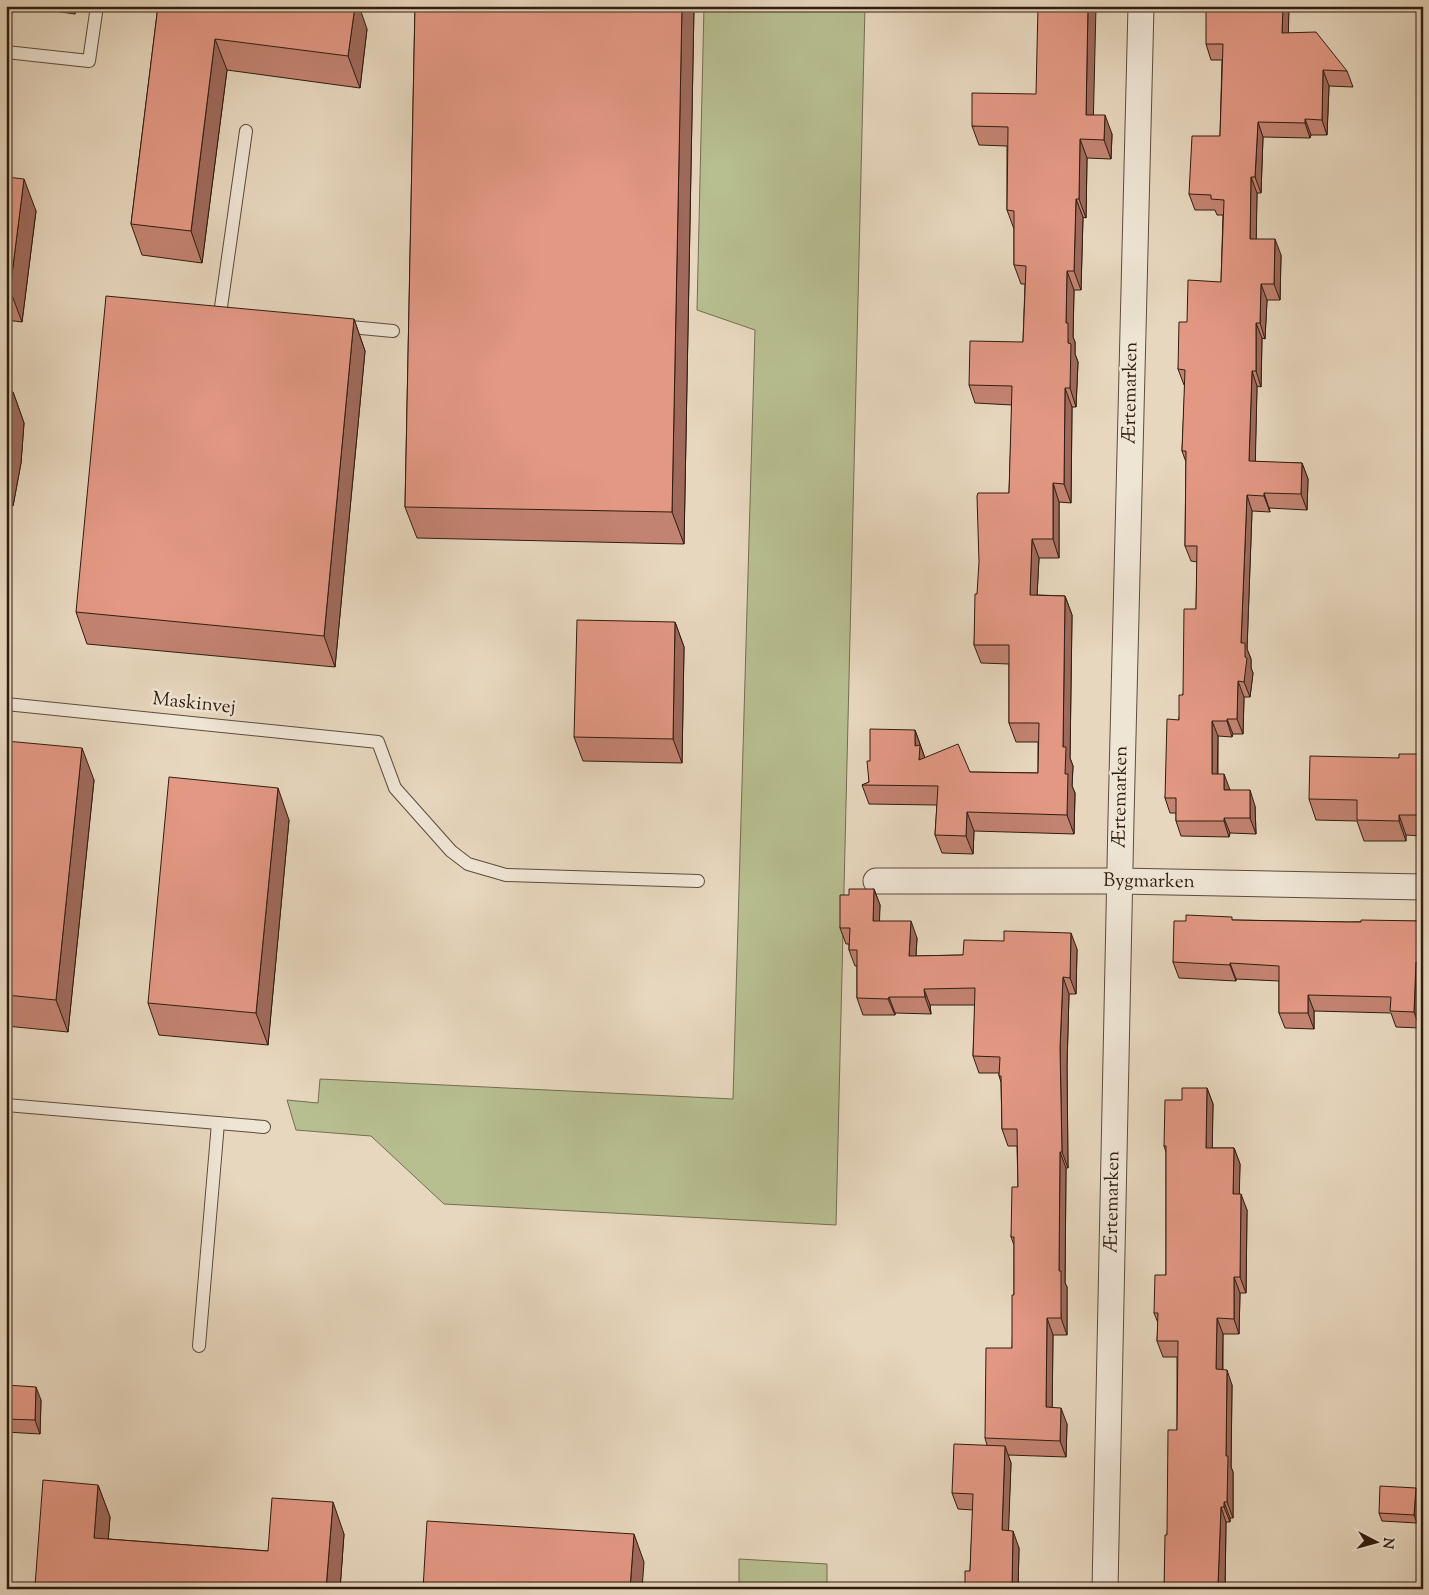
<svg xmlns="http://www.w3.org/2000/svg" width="1429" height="1595" font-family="'Sorts Mill Goudy',serif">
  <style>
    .green { fill: #b7be90; stroke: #746d50 }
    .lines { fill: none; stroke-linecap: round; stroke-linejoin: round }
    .service-casing { stroke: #5e4b3b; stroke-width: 14 }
    .minor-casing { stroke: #5e4b3b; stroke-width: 27 }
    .service { stroke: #efe5d5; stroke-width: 12 }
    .minor { stroke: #efe5d5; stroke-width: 25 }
    .wall { fill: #c38372; stroke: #301c0f }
    .shaded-wall { fill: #9f6a5c; stroke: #301c0f }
    .building { fill: #e39884; stroke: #301c0f }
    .labels { text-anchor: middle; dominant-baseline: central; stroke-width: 5; stroke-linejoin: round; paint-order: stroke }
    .street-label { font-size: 19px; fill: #301c0f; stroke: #efe5d5 }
  </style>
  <rect width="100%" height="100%" fill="#e7d7be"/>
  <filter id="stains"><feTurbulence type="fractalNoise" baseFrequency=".004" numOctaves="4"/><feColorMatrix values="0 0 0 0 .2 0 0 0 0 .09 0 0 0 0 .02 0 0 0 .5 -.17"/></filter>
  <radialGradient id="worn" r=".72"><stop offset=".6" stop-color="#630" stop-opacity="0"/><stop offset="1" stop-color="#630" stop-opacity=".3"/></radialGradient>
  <g class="green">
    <polygon points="704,6 865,6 836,1225 444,1204 371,1136 296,1130 287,1100 318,1103 320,1079 733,1099 755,330 697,310"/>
    <polygon points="739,1559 827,1564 827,1589 739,1589"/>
  </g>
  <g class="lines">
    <g class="service-casing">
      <g id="service">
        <polyline points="6,52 89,61 97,6"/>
        <polyline points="220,314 246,131"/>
        <polyline points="340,326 393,331"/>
        <polyline points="6,704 378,742 395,788 451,851 468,864 506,875 698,881"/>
        <polyline points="6,1105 264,1127"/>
        <polyline points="199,1346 218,1123"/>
      </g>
    </g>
    <g class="minor-casing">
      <g id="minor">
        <polyline points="876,881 1119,881 1423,887"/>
        <polyline points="1105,1589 1121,818 1141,6"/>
      </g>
    </g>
    <use href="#service" class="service"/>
    <use href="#minor" class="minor"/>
  </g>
  <g class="wall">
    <polygon points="18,6 76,6 75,14"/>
    <polygon points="158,6 367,29 360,88 227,70 202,263 142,255 131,224"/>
    <polygon points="415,6 694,6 684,544 417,538 405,507"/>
    <polygon points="1289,6 1288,33 1347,71 1353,87 1329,86 1327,135 1311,135 1310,138 1263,137 1261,193 1257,193 1256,239 1281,255 1280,300 1267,300 1265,339 1262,338 1261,387 1257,386 1255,462 1302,463 1308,479 1307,510 1269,508 1270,512 1252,511 1247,649 1251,659 1251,668 1253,673 1250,697 1244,697 1243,734 1233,734 1232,737 1218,736 1218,774 1230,790 1255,806 1256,834 1230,833 1229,837 1181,836 1176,821 1176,813 1170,813 1165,798 1183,695 1196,609 1197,562 1191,561 1185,546 1186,462 1182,451 1185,385 1184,385 1178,369 1187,322 1221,282 1223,215 1217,215 1215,210 1195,210 1189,194 1220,136 1222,60 1211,60 1206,44"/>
    <polygon points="1093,115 1112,134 1111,159 1087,158 1086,218 1083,217 1081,290 1074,290 1073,337 1075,342 1075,354 1078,362 1076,407 1072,407 1071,503 1059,502 1059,558 1039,558 1037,595 1065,596 1072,615 1070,758 1073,766 1072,786 1075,793 1074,834 974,831 973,854 942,853 935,835 937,805 869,804 862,785 869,782 870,761 915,730 925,758 970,772 1038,773 1038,742 1016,742 1009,723 1009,664 981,663 974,645 977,594 1009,493 1012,405 975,403 969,385 1023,342 1025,284 1021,284 1014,265 1014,229 1007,210 1007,146 979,145 972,126"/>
    <polygon points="6,177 36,211 22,322 6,320"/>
    <polygon points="354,319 365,351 335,667 87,644 76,612"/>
    <polygon points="6,374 10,386 11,391 13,392 24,423 21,463 13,506 6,505"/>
    <polygon points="675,622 684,647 682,763 583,761 574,737"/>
    <polygon points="6,741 94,780 68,1032 6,1026"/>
    <polygon points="1423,754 1423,836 1406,835 1406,841 1364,841 1357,821 1316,820 1309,799 1399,758"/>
    <polygon points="289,820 268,1045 159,1035 148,1003"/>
    <polygon points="874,889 880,905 879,921 917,938 916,956 963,955 1077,949 1076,994 1069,994 1067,1065 1068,1168 1066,1168 1065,1283 1067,1287 1067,1335 1053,1335 1052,1408 1067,1424 1066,1457 1008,1455 1011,1463 1008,1531 1019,1548 1018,1589 965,1589 970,1571 973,1510 958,1509 952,1493 987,1445 985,1438 1012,1348 1014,1295 1014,1245 1011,1237 1018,1187 1017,1146 1008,1146 1002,1129 1001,1082 999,1076 999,1073 979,1073 973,1056 975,1005 930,1005 931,1014 895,1013 895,1015 863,1015 857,998 857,966 855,966 849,950 849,944 846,944 840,928 849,895"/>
    <polygon points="1233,920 1348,922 1423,921 1423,978 1422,978 1420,1028 1396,1027 1391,1013 1314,1011 1314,1029 1285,1028 1279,1013 1279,981 1236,979 1236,981 1179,978 1173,962 1186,921"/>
    <polygon points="1207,1088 1213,1104 1212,1148 1234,1148 1240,1164 1239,1194 1247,1210 1246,1293 1240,1293 1239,1334 1223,1334 1223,1369 1232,1385 1231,1467 1233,1472 1233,1518 1230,1518 1230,1522 1226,1522 1225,1589 1164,1589 1167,1535 1177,1430 1177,1357 1163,1357 1157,1341 1158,1323 1154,1313 1166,1275 1166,1152 1164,1146 1182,1100"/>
    <polygon points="6,1385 41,1400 40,1434 6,1432"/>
    <polygon points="98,1485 110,1517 108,1539 268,1551 344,1534 340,1589 36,1589 35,1586"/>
    <polygon points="1416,1488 1419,1497 1417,1523 1382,1521 1379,1513"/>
  </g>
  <g class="shaded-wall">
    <polygon points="72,6 76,6 75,14"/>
    <polygon points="355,6 359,6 367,29 360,88 348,56"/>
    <polygon points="682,6 694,6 684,544 672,512"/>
    <polygon points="1088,6 1096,6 1093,133 1086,115"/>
    <polygon points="1283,6 1289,6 1288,49 1282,33"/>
    <polygon points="215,39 227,70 202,263 191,231"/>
    <polygon points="1323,70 1329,86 1327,135 1322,120"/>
    <polygon points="1105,115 1112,134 1111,159 1104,140"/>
    <polygon points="1305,119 1311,135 1310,138 1305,123"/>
    <polygon points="1258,122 1263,137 1261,193 1255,177"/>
    <polygon points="1080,139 1087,158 1086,218 1079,199"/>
    <polygon points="1251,177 1257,193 1256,254 1250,239"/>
    <polygon points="24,179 36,211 22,322 10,290"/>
    <polygon points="1076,199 1083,217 1081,290 1074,271"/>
    <polygon points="1275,239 1281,255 1280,300 1274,284"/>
    <polygon points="1067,271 1074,290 1073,337 1075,342 1075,354 1078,362 1076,407 1070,388 1068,343 1066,323"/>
    <polygon points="1261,284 1267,300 1265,339 1260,323"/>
    <polygon points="354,319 365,351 335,667 324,636"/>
    <polygon points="1256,323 1262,338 1261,387 1256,371"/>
    <polygon points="1252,371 1257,386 1255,477 1249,461"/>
    <polygon points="6,374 10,386 12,397 13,392 24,423 21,463 13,506 6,488"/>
    <polygon points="1065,388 1072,407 1071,503 1064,484"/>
    <polygon points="1302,463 1308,479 1307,510 1301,494"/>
    <polygon points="1053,483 1059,502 1059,558 1053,539"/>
    <polygon points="1264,493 1269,508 1270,512 1264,496"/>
    <polygon points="1247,495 1252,511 1247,649 1251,659 1251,668 1253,673 1250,697 1244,682 1245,657 1241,643"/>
    <polygon points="1032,539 1039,558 1036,614 1030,595"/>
    <polygon points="1065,596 1072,615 1070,758 1073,766 1072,786 1075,793 1074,834 1067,815 1063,747"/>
    <polygon points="675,622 684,647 682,763 673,739"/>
    <polygon points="1238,681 1244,697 1243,734 1237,719"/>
    <polygon points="1227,719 1233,734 1232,737 1227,721"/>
    <polygon points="1212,721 1218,736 1217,790 1212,774"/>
    <polygon points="915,730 927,764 926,779 915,746"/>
    <polygon points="82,748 94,780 68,1032 56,1000"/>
    <polygon points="1224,774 1230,790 1224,790"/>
    <polygon points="278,788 289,820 268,1045 256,1013"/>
    <polygon points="1250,790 1255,806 1256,834 1250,818"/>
    <polygon points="967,812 974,831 973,854 966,836"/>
    <polygon points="1399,815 1406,835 1406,841 1399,821"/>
    <polygon points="1224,818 1230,833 1229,837 1224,821"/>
    <polygon points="874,889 880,905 879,937 873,921"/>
    <polygon points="911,921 917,938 915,972 909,956"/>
    <polygon points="1071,933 1077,949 1076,994 1070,978"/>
    <polygon points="1416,962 1422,978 1420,1028 1414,1012"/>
    <polygon points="1230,963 1236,979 1236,981 1230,965"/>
    <polygon points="1063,977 1069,994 1067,1065 1068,1168 1062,1152 1060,1048"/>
    <polygon points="924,989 930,1005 931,1014 925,997"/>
    <polygon points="1308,995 1314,1011 1314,1029 1308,1013"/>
    <polygon points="889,997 895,1013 895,1015 888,999"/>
    <polygon points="1207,1088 1213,1104 1212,1164 1206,1148"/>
    <polygon points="1234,1148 1240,1164 1239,1210 1233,1194"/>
    <polygon points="1060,1152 1066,1168 1065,1283 1067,1287 1067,1335 1061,1318 1059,1271"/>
    <polygon points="1241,1194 1247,1210 1246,1293 1240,1277"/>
    <polygon points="1234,1277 1240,1293 1239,1334 1234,1319"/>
    <polygon points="1047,1318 1053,1335 1052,1424 1046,1407"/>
    <polygon points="1217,1318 1223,1334 1222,1385 1216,1369"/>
    <polygon points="1227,1370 1232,1385 1231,1467 1233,1472 1233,1518 1227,1502 1226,1456"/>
    <polygon points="36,1387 41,1400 40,1434 35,1420"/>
    <polygon points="1061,1408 1067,1424 1066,1457 1060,1441"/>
    <polygon points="1005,1446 1011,1463 1008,1547 1002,1530"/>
    <polygon points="98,1485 110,1517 106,1570 94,1538"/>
    <polygon points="1416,1488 1419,1497 1417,1523 1414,1515"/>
    <polygon points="333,1502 344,1534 340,1589 326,1589"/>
    <polygon points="1224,1502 1230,1518 1230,1522 1224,1507"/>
    <polygon points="1221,1507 1226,1522 1225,1589 1220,1589 1218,1585"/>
    <polygon points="1013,1531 1019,1548 1018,1589 1012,1589"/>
    <polygon points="634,1534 644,1562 642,1589 630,1589"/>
  </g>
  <g class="building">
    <polygon points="158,6 355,6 348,56 215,39 191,231 131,224"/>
    <polygon points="415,6 682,6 672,512 405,507"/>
    <polygon points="1038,6 1088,6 1086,115 1105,115 1104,140 1080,139 1079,199 1076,199 1074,271 1067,271 1066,323 1068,323 1068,343 1071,344 1070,388 1065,388 1064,484 1053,483 1053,539 1032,539 1030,595 1065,596 1063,747 1066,747 1065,774 1068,774 1067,815 967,812 966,836 935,835 938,786 862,785 869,782 867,761 870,761 870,729 915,730 915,746 920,745 919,760 958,744 970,772 1038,773 1039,723 1009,723 1009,645 974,645 975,594 977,594 979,562 977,496 978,493 1009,493 1012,386 969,385 970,341 1023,342 1026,266 1014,265 1014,211 1007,210 1008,127 972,126 972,93 1036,94"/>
    <polygon points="1206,6 1283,6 1282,33 1316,32 1347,71 1323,70 1322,120 1305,119 1305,123 1258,122 1255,177 1251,177 1250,239 1275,239 1274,284 1261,284 1260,323 1256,323 1256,371 1252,371 1249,461 1302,463 1301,494 1264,493 1264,496 1247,495 1241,643 1245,643 1245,657 1247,658 1244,682 1238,681 1237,719 1227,719 1227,721 1212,721 1212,774 1224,774 1224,790 1250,790 1250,818 1224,818 1224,821 1176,821 1176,798 1165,798 1167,719 1179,720 1179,695 1183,695 1184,609 1196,609 1197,546 1185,546 1186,451 1182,451 1185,370 1178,369 1179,322 1187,322 1188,280 1221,282 1224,200 1211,199 1211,195 1189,194 1192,136 1220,136 1223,44 1206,44"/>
    <polygon points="6,177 24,179 10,290 6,289"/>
    <polygon points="106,296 354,319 324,636 76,612"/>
    <polygon points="6,390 13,392 9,431 6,447"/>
    <polygon points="577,620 675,622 673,739 574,737"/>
    <polygon points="6,741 82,748 56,1000 6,995"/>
    <polygon points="1399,754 1423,754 1423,815 1399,815 1399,821 1357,820 1357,800 1309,799 1310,756 1399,758"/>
    <polygon points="169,777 278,788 256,1013 148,1003"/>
    <polygon points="849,889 874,889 873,921 911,921 909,956 963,955 964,940 1004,941 1004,931 1071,933 1070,978 1063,977 1060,1048 1062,1152 1060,1152 1059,1271 1061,1271 1061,1318 1047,1318 1046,1407 1061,1408 1060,1441 985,1438 986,1348 1012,1348 1012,1295 1014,1295 1014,1237 1011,1237 1012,1187 1018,1187 1017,1129 1002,1129 1001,1076 999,1076 1000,1057 973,1056 975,988 924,989 925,997 889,997 888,999 857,998 857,950 849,950 850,928 840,928 840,895 849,895"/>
    <polygon points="1186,915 1232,917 1232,920 1348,922 1361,922 1361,920 1423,921 1423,962 1416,962 1414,1012 1390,1011 1391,997 1308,995 1308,1013 1279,1013 1279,966 1230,963 1230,965 1173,962 1174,921 1186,921"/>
    <polygon points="1182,1088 1207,1088 1206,1148 1234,1148 1233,1194 1241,1194 1240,1277 1234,1277 1234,1319 1217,1318 1216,1369 1227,1370 1226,1456 1228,1456 1227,1502 1224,1502 1224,1507 1221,1507 1218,1585 1205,1584 1205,1589 1164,1589 1165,1535 1167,1535 1168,1430 1177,1430 1178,1341 1157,1341 1158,1313 1154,1313 1155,1275 1166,1275 1166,1146 1164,1146 1165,1100 1182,1100"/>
    <polygon points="6,1385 36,1387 35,1420 6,1419"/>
    <polygon points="954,1444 1005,1446 1002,1530 1013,1531 1012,1589 965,1589 965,1571 970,1571 973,1494 952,1493"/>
    <polygon points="43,1480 98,1485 94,1538 268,1551 272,1498 333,1502 326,1589 67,1589 35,1586"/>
    <polygon points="1380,1486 1416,1488 1414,1515 1379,1513"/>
    <polygon points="427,1521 634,1534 630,1589 423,1589"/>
  </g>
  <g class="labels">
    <g class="street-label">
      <text transform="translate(1131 393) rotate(-89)">Ærtemarken</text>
      <text transform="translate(194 704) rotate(6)">Maskinvej</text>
      <text transform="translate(1121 797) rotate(-89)">Ærtemarken</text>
      <text transform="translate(1149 882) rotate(1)">Bygmarken</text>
      <text transform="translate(1113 1202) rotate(-89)">Ærtemarken</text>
    </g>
  </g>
  <rect width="1429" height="1595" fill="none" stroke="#e7d7be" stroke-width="25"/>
  <rect x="8" y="8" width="1414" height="1580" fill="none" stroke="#301c0f" stroke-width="2.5"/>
  <rect x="12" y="12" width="1404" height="1570" fill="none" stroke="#301c0f"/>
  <g transform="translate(1376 1542) rotate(96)" stroke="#efe5d5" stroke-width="4" paint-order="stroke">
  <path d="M0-4L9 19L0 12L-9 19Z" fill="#301c0f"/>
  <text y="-8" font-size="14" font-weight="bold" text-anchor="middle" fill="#301c0f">N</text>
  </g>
  <rect width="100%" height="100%" filter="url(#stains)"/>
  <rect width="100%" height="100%" fill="url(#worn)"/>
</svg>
